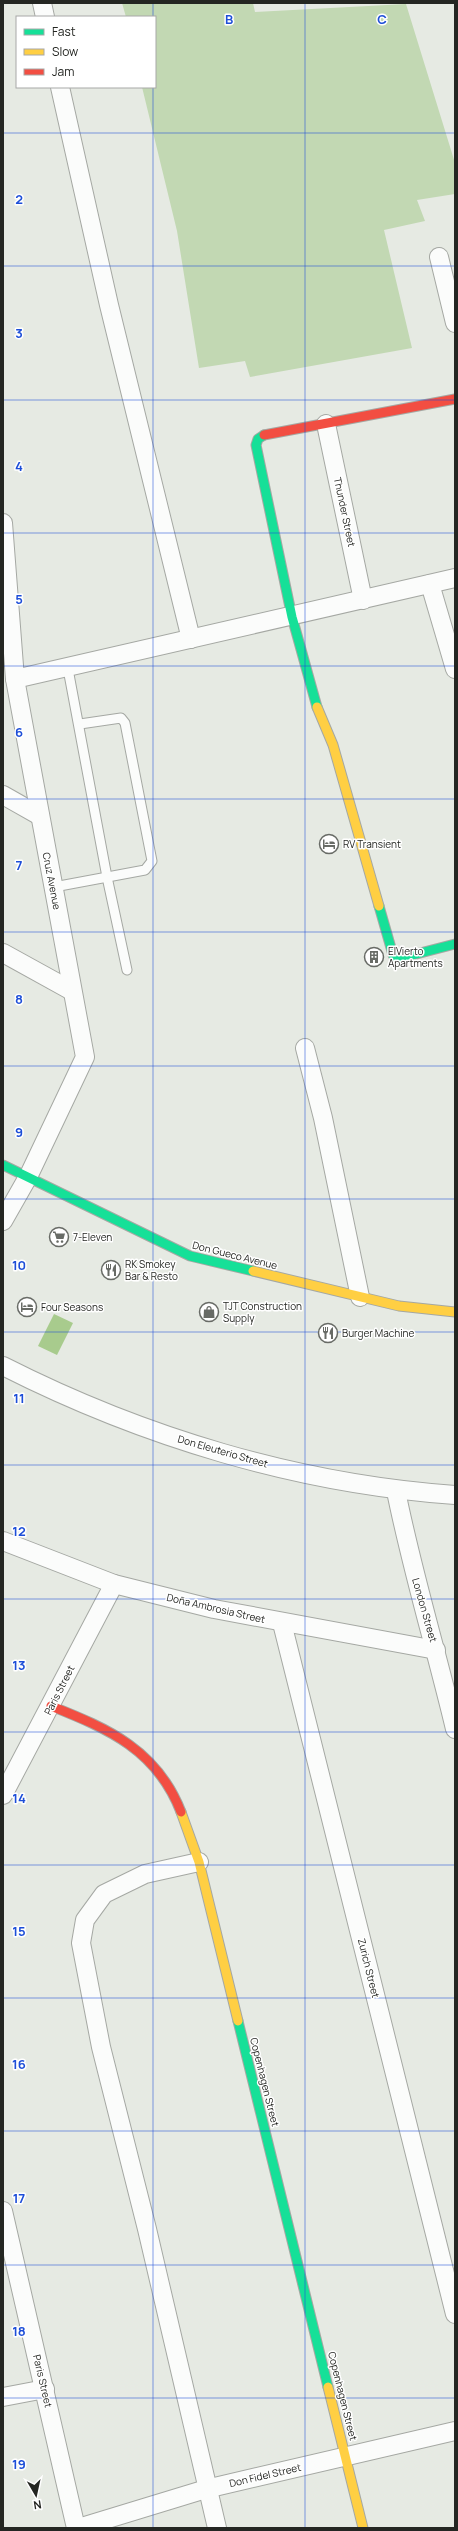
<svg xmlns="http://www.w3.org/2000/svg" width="458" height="2531" font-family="Manrope,sans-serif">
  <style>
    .green { fill: #c2d8b3 }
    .water { fill: #a8cb8d }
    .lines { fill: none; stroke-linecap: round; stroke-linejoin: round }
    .lane-casing { stroke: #a5a8a3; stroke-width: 11 }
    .street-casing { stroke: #a5a8a3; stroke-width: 20 }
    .fast-casing { stroke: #a5a8a3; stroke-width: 11 }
    .slow-casing { stroke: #a5a8a3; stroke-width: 11 }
    .jam-casing { stroke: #a5a8a3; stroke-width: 11 }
    .lane { stroke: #fbfcfb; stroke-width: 9 }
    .street { stroke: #fbfcfb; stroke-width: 18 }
    .fast { stroke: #16e098; stroke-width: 9 }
    .slow { stroke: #ffcf43; stroke-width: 9 }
    .jam { stroke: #f24e42; stroke-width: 9 }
    .grid { fill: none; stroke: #1d4ed8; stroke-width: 1; stroke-opacity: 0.55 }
    .labels { text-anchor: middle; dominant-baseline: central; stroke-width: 3; stroke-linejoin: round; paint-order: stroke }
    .street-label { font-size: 10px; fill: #242622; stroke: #fff }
    .poi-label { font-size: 10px; fill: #242622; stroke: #fff; text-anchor: start }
    .grid-label { font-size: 13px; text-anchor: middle; font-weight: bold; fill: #1d4ed8; stroke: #fff; stroke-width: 3; stroke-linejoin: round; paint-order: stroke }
  </style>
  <rect width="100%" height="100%" fill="#e6eae3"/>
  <polygon class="green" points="122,3 253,3 255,12 406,4 455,163 455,194 417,200 425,221 384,230 412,348 250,377 245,361 199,368 177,231 142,87 155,87 155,17 126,17"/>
  <polygon class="water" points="54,1314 73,1323 57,1355 38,1346"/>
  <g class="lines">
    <g class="lane-casing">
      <g id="lane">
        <polyline points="68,669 107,877 127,970"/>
        <polyline points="54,887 145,870 152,861 125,723 121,718 80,724"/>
      </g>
    </g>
    <g class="street-casing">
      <g id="street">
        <polyline points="42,3 45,17"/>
        <polyline points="60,87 109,305 191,639"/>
        <polyline points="439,257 455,323"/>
        <polyline points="326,424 363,600"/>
        <polyline points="3,523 15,679 85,1057 28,1177 3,1221"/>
        <polyline points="430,584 455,669"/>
        <polyline points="15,679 455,578"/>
        <polyline points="3,795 40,816"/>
        <polyline points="3,953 72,991"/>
        <polyline points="305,1048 323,1118 360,1297"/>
        <path d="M3 1366C143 1437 298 1484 455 1495"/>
        <path d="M396 1491C412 1571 436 1649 455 1729"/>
        <polyline points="3,1541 114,1584 214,1609 436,1650"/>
        <polyline points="282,1623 455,2314"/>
        <polyline points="3,1795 114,1584"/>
        <polyline points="199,1862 145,1874 104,1894 85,1920 81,1943 101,2047 147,2229 217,2528"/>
        <polyline points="3,2211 76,2528"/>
        <polyline points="3,2397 45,2389"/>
        <polyline points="78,2528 206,2489 455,2431"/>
      </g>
    </g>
    <g class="fast-casing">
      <g id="fast">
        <polyline points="264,435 258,439 256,445 292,617 317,707"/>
        <polyline points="379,906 393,955 397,959 455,944"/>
        <polyline points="3,1165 190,1256 253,1271"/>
        <polyline points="238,2021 328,2387"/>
      </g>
    </g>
    <g class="slow-casing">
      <g id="slow">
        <polyline points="317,707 333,745 379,906"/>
        <polyline points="253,1271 399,1306 455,1312"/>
        <polyline points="181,1812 199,1862 238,2021"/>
        <polyline points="328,2387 363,2528"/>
      </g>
    </g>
    <g class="jam-casing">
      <g id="jam">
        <polyline points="264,435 455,399"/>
        <path d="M51 1706C109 1729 157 1750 181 1812"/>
      </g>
    </g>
    <use href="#lane" class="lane"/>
    <use href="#street" class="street"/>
    <use href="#fast" class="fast"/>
    <use href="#slow" class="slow"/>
    <use href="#jam" class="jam"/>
  </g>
  <path class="grid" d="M153 3V17M305 3V2528M153 87V2528M3 133H455M3 266H455M3 400H455M3 533H455M3 666H455M3 799H455M3 932H455M3 1066H455M3 1199H455M3 1332H455M3 1465H455M3 1599H455M3 1732H455M3 1865H455M3 1998H455M3 2131H455M3 2265H455M3 2398H455"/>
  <defs>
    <g id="hotel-ring" transform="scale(1)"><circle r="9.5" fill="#fff" stroke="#686b66" stroke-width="1.5"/><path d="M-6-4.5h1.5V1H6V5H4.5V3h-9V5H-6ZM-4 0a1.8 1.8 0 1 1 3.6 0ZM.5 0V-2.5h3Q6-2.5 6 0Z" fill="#686b66"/></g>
    <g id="building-ring" transform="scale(1)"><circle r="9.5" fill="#fff" stroke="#686b66" stroke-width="1.5"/><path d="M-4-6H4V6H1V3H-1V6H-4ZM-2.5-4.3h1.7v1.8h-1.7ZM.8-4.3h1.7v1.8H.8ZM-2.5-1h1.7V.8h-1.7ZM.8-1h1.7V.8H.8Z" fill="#686b66"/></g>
    <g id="supermarket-ring" transform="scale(1)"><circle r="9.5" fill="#fff" stroke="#686b66" stroke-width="1.5"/><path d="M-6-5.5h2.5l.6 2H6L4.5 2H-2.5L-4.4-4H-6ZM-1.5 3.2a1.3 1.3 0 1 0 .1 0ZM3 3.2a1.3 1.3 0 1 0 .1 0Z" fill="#686b66"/></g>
    <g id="restaurant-ring" transform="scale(1)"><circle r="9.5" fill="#fff" stroke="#686b66" stroke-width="1.5"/><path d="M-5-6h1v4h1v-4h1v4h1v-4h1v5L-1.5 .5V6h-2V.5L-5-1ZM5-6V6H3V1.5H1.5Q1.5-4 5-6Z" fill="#686b66"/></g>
    <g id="shop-ring" transform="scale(1)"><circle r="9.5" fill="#fff" stroke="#686b66" stroke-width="1.5"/><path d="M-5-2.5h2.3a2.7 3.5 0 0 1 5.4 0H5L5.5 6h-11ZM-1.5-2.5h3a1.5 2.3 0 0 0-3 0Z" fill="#686b66"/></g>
  </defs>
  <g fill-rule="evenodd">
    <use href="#hotel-ring" x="329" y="844"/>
    <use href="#building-ring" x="374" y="957"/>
    <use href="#supermarket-ring" x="59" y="1237"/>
    <use href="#restaurant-ring" x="111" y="1270"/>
    <use href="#hotel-ring" x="27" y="1307"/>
    <use href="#shop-ring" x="209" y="1312"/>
    <use href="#restaurant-ring" x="328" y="1333"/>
  </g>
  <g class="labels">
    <g class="street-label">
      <text transform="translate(345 512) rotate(78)">Thunder Street</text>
      <text transform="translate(52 881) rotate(79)">Cruz Avenue</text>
      <text transform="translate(235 1255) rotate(14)">Don Gueco Avenue</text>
      <text transform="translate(223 1451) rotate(16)">Don Eleuterio Street</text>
      <text transform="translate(216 1608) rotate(13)">Doña Ambrosia Street</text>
      <text transform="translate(425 1610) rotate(74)">London Street</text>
      <text transform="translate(59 1690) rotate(-63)">Paris Street</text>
      <text transform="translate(369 1968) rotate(76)">Zurich Street</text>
      <text transform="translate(265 2082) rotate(76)">Copenhagen Street</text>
      <text transform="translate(43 2381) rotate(77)">Paris Street</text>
      <text transform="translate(343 2396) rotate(76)">Copenhagen Street</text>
      <text transform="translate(265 2475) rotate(-13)">Don Fidel Street</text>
    </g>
    <g class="poi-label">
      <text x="343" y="844">RV Transient</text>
      <text x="388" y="951">ElVierto<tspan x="388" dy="12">Apartments</tspan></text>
      <text x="73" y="1237">7-Eleven</text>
      <text x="125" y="1264">RK Smokey<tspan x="125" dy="12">Bar &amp; Resto</tspan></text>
      <text x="223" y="1306">TJT Construction<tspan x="223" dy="12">Supply</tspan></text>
      <text x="41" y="1307">Four Seasons</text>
      <text x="342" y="1333">Burger Machine</text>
    </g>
  </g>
  <g class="grid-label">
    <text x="229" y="24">B</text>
    <text x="382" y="24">C</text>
    <text x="19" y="204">2</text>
    <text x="19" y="338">3</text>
    <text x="19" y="471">4</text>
    <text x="19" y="604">5</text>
    <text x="19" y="737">6</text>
    <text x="19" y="870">7</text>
    <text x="19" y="1004">8</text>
    <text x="19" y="1137">9</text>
    <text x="19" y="1270">10</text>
    <text x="19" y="1403">11</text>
    <text x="19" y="1536">12</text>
    <text x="19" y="1670">13</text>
    <text x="19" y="1803">14</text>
    <text x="19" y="1936">15</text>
    <text x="19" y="2069">16</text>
    <text x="19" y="2203">17</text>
    <text x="19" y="2336">18</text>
    <text x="19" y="2469">19</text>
  </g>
  <rect width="458" height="2531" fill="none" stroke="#242622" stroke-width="8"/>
  <rect x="16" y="16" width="140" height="72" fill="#ffffff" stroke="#a7a8a7"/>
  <rect x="24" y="29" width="20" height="6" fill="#16e098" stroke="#a7a8a7"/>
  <text x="52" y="36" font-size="12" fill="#242622">Fast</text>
  <rect x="24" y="49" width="20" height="6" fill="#ffcf43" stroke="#a7a8a7"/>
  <text x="52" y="56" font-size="12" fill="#242622">Slow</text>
  <rect x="24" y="69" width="20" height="6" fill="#f24e42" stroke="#a7a8a7"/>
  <text x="52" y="76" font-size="12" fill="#242622">Jam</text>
  <g transform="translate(36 2495) rotate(171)" stroke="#ffffff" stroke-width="3" paint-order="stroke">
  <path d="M0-3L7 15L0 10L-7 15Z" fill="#242622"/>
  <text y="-6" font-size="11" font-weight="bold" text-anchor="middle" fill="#242622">N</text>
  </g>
</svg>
